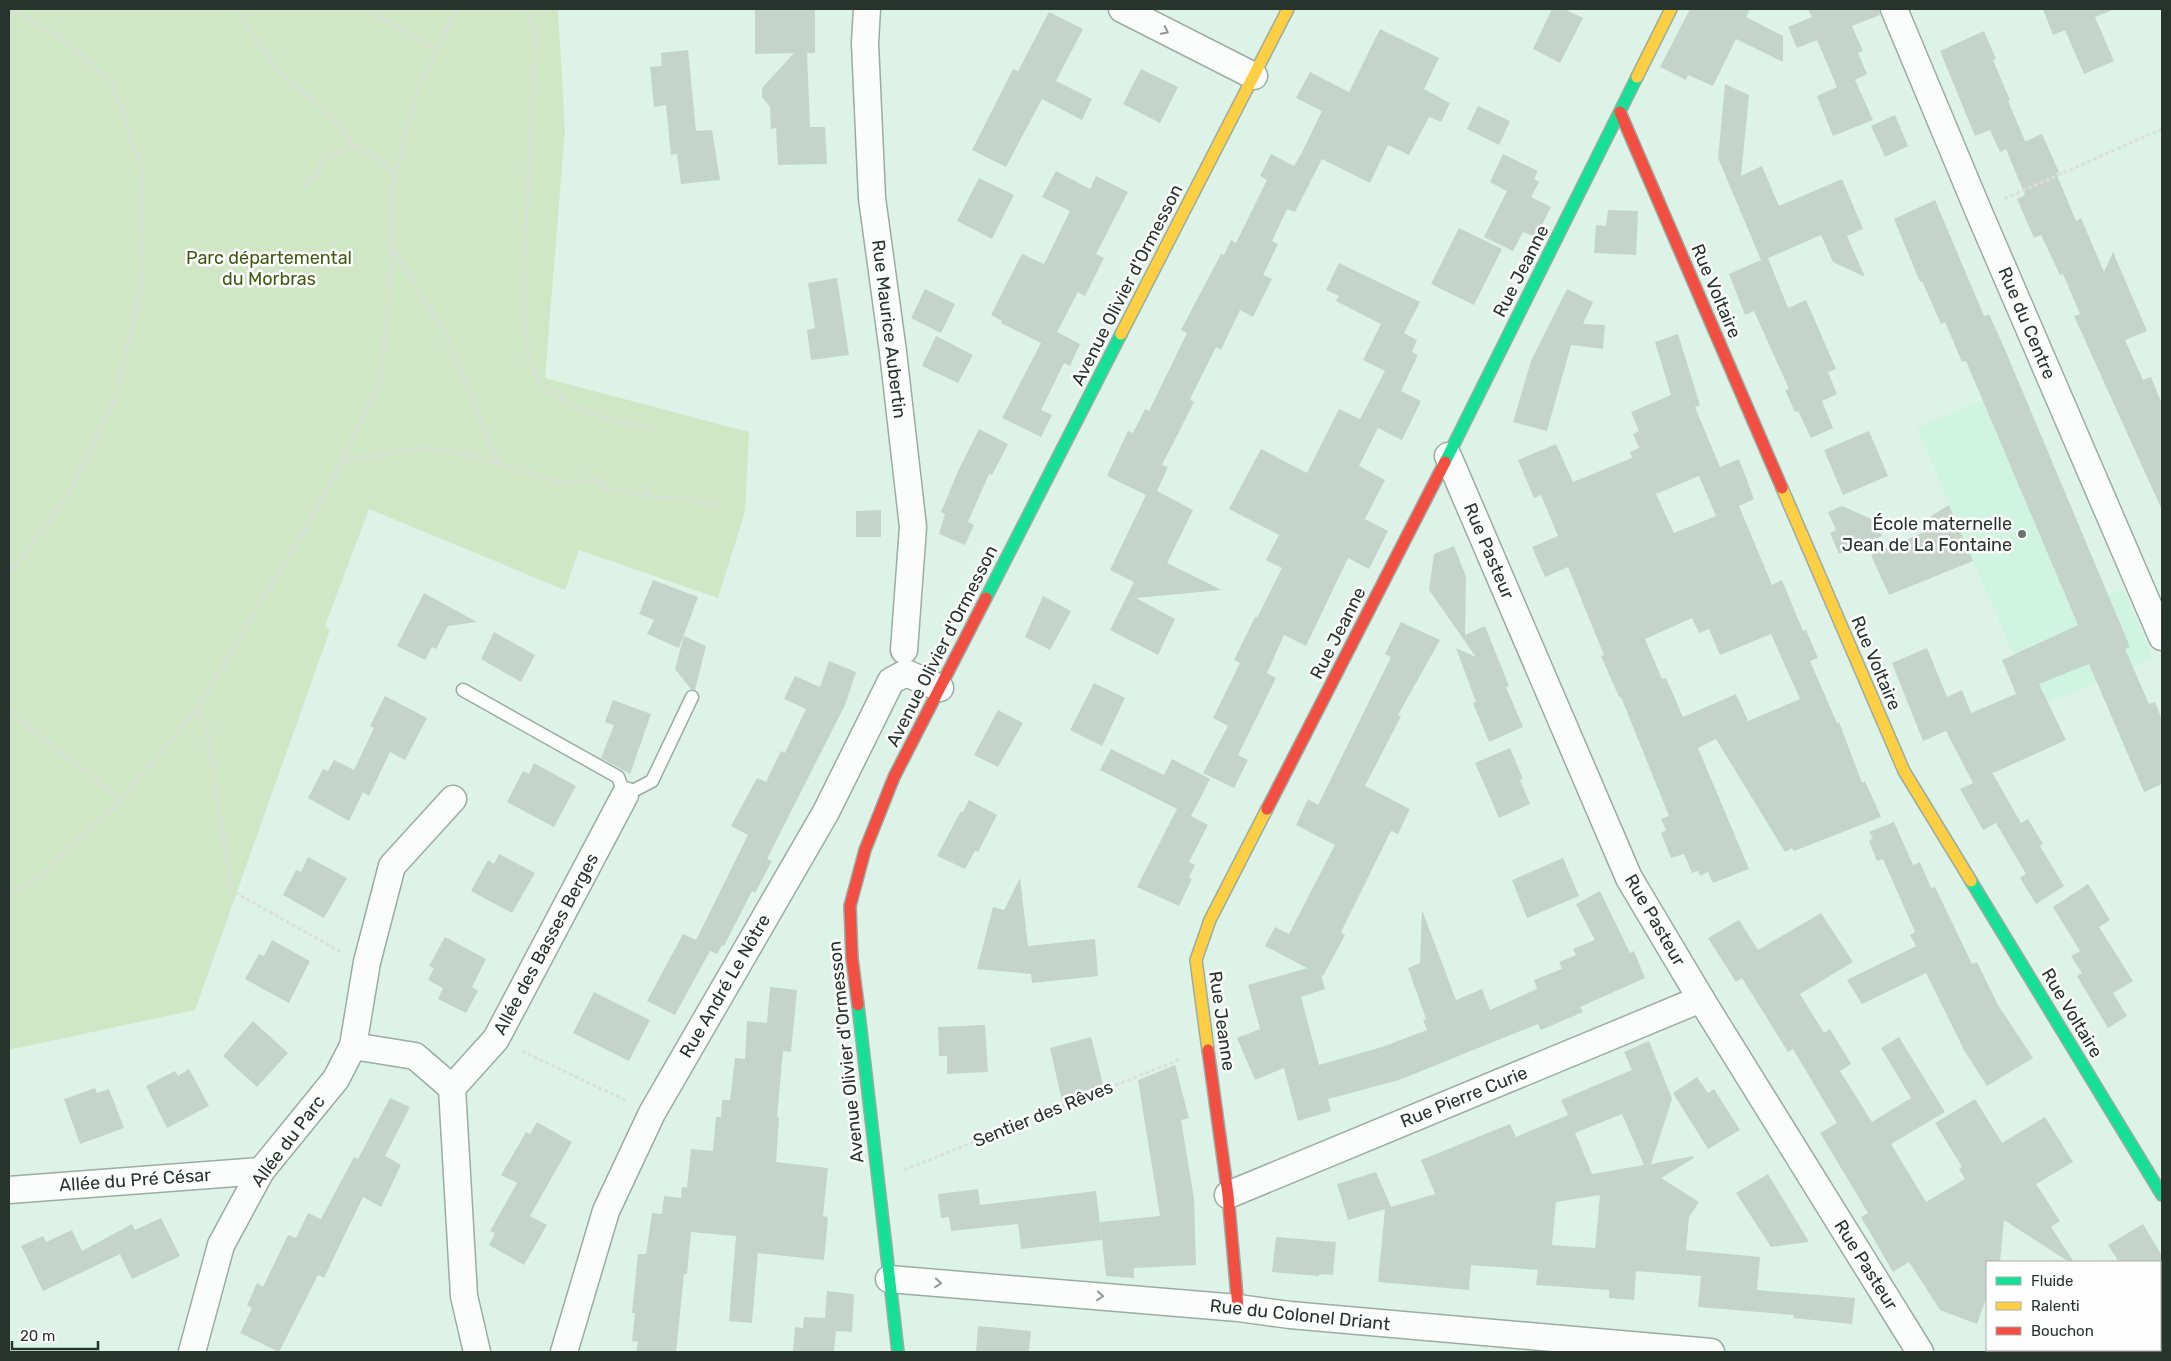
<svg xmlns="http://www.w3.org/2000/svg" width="2171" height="1361" font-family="Rubik,sans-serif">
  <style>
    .built { fill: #d0f4e2 }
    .green { fill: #d0e7c6 }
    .building { fill: #c5d4ca; fill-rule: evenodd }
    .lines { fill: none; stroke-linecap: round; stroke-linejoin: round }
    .lane-casing { stroke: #9aaca3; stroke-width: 15 }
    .street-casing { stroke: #9aaca3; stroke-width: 29 }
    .fast-casing { stroke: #9aaca3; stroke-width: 14 }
    .slow-casing { stroke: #9aaca3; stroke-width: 14 }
    .jam-casing { stroke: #9aaca3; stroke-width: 14 }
    .path { stroke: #dadfdd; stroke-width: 3; stroke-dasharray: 4 2.5; stroke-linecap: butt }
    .lane { stroke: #fafdfc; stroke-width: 12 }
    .street { stroke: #fafdfc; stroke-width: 26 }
    .fast { stroke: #16e098; stroke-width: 11 }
    .slow { stroke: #ffcf43; stroke-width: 11 }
    .jam { stroke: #f24e42; stroke-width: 11 }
    .oneway { stroke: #909894 }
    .poi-dot { fill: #66776e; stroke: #fefefe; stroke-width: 2 }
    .labels { text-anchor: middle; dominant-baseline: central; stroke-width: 5; stroke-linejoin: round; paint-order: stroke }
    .park-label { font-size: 18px; fill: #405a12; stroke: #fefefe }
    .street-label { font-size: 18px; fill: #26342d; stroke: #fefefe }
    .poi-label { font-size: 18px; fill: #26342d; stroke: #fefefe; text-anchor: end }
  </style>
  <rect width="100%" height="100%" fill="#ddf3e8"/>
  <polygon class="built" points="2020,384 2108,595 2123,588 2153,659 2036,708 1917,428"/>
  <polygon class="green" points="9,9 558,9 565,130 545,378 749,432 745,512 718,598 579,550 565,590 369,509 325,626 330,630 195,1010 9,1050"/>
  <g class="building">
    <polygon points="755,9 815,9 815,53 807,53 810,127 825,127 827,164 778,165 776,128 771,129 770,107 762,97 762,88 794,53 755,54"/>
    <polygon points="1552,9 1564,9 1583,18 1560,63 1533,49"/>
    <polygon points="1690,9 1750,9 1746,17 1783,36 1783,62 1736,39 1713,86 1688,75 1686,80 1660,67"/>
    <polygon points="1808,9 1879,9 1880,15 1852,26 1863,51 1858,53 1867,74 1855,80 1873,120 1833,136 1817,96 1837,87 1817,40 1797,48 1788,27 1812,17"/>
    <polygon points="2043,9 2115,9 2095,17 2114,61 2084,74 2065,30 2053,35"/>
    <polygon points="1049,12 1083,29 1056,81 1092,99 1082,120 1042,99 1006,167 972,150 1013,69 1018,71"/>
    <polygon points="1380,29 1439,58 1424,89 1450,103 1441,122 1429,117 1409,155 1388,145 1370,183 1322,159 1295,212 1287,209 1272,241 1278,244 1263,275 1272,279 1253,317 1240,310 1221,350 1216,347 1190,399 1194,402 1162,465 1168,467 1157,491 1193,510 1167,563 1222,590 1136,598 1175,619 1158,655 1110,630 1134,582 1110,570 1146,495 1107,476 1128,431 1133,433 1145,409 1149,411 1187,333 1181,330 1221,254 1224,255 1231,240 1236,243 1267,180 1260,176 1271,154 1294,166 1301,154 1322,111 1296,98 1310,72 1349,92"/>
    <polygon points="1984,31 1996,59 1993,60 2010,100 2008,101 2025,141 2014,146 2042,134 2059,172 2056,173 2076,221 2081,218 2104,272 2113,252 2147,331 2125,340 2143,380 2151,377 2162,404 2162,510 2074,316 2080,314 2063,274 2060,275 2041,235 2034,238 2017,199 2025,195 2006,149 2000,152 1990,130 1975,136 1940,51"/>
    <polygon points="688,50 696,131 712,130 720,180 681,184 677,154 671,155 666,105 654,107 650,67 662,66 661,53"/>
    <polygon points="1141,69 1178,87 1160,123 1123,104"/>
    <polygon points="1725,84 1749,95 1741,176 1762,166 1779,206 1842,179 1863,229 1847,236 1865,277 1833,262 1821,235 1768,258 1788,308 1806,300 1836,369 1828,372 1837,394 1822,401 1833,428 1811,438 1798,411 1795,412 1785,390 1789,389 1754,311 1745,315 1729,274 1761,260 1718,158"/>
    <polygon points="1478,106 1510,121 1499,145 1467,129"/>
    <polygon points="1895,115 1908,146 1885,157 1871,126"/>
    <polygon points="1503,154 1538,171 1534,179 1539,182 1531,197 1551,207 1536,237 1523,232 1513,251 1484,237 1507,191 1490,182"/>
    <polygon points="1056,171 1090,189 1096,176 1128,192 1096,254 1104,258 1085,296 1078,292 1057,332 1080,344 1070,366 1064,363 1041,410 1052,415 1041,437 1002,418 1041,343 1001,323 1002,321 991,315 1022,254 1044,264 1070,211 1042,197"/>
    <polygon points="979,178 1014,195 992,239 957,221"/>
    <polygon points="1935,200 1984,316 1989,314 2003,345 2130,647 2125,649 2149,704 2155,702 2162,720 2162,784 2144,792 2089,664 2039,684 2066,740 1991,774 1993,774 2021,823 2028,819 2043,844 2040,846 2064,886 2036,904 2020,878 2026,874 1996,823 1983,830 1960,789 1973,783 1946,731 1923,741 1892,663 1927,648 1947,697 1962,690 1971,713 2016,694 2002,660 2078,625 1966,361 1962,362 1945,322 1941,324 1922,281 1920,282 1894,219"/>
    <polygon points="1608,210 1638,211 1636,255 1594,253 1596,225 1606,226"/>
    <polygon points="1459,228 1502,249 1474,305 1431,284"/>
    <polygon points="1339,263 1420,302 1404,333 1417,340 1412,352 1418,355 1401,391 1421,401 1402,440 1378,428 1359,466 1385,480 1365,519 1388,531 1369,569 1348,558 1306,646 1284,635 1267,673 1276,678 1238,755 1248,760 1234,788 1203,773 1228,726 1213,718 1240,663 1234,660 1255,617 1257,618 1282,568 1266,560 1279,535 1229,509 1261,449 1307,473 1339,409 1360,419 1385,371 1363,360 1381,324 1336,301 1339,296 1326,290"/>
    <polygon points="837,278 849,355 811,360 807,330 815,328 808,283"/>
    <polygon points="925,289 955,304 941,333 911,318"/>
    <polygon points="1567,289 1593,302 1583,324 1605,325 1603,349 1571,345 1547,431 1513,422 1531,361"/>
    <path d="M1678 334 1700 405 1695 407 1720 467 1739 459 1754 499 1739 506 1772 585 1782 580 1803 631 1806 630 1818 658 1810 661 1837 723 1839 722 1862 783 1865 781 1881 817 1794 851 1792 848 1785 852 1716 739 1698 748 1749 869 1713 883 1708 872 1700 876 1698 871 1692 873 1684 854 1671 858 1661 833 1666 830 1661 819 1669 816 1621 697H1619L1601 656 1604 655 1568 567 1545 577 1532 547 1558 536 1541 495 1534 498 1518 460 1556 444 1573 482 1632 458 1630 452 1639 448 1633 434 1639 431 1631 412 1671 395 1655 342ZM1699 476 1716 516 1674 533 1656 494ZM1692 618 1699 633 1709 629 1720 655 1771 634 1800 699 1748 721 1736 694 1683 717 1666 678 1662 679 1645 639Z"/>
    <polygon points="936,336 973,355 958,383 922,366"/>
    <polygon points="979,429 1008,444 992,475 989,474 968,522 974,525 965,545 939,534 945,514 941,512 958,471"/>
    <polygon points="1869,431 1888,476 1843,495 1824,450"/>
    <polygon points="1949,505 1973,561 1889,595 1871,555 1935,527 1931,516"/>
    <polygon points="1842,506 1876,521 1882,536 1839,554 1830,533 1836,530 1828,512"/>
    <polygon points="881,510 881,537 856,537 856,511"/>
    <polygon points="1454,546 1466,577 1465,635 1485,626 1509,686 1506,687 1523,727 1489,742 1473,703 1476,702 1456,648 1476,657 1429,590 1434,554"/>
    <polygon points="653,580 698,597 679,648 647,634 654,620 639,614"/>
    <polygon points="424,593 477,622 448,626 436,649 432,647 425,660 397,646"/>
    <polygon points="1043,596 1071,611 1050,650 1025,637"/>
    <polygon points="1401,622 1440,640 1398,715 1401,716 1365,786 1410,809 1398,834 1391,831 1341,932 1345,935 1323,976 1321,975 1325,989 1301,997 1319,1065 1382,1047 1427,1030 1423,1020 1426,1019 1408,968 1420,963 1422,910 1456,1000 1482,989 1490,1010 1537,989 1534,980 1562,969 1559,962 1576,955 1573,949 1595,940 1576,904 1600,891 1630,953 1634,951 1645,978 1580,1007 1583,1012 1541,1030 1538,1024 1399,1080 1328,1099 1331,1111 1298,1121 1284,1068 1255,1080 1237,1038 1260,1029 1248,985 1307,968 1265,946 1275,927 1289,934 1335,845 1296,825 1308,799 1318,805 1391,657 1385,654"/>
    <polygon points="494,632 535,655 521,682 481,659"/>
    <polygon points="684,636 706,646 695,690 691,689 675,669"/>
    <polygon points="829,661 856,672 845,705 767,859 772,861 755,893 752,891 724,946 722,945 717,954 710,951 675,1015 647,1001 683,934 696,940 748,835 731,826 757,778 766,782 781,751 785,753 806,709 784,699 795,676 820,687"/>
    <polygon points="1094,683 1125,698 1102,746 1070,730"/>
    <polygon points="385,696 427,718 405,760 390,752 369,796 363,792 349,821 308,798 323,769 328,771 334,760 354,770 374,728 370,726"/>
    <polygon points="613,700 651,714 630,774 601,758 614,725 605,722"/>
    <polygon points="998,710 1023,723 998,767 974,755"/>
    <polygon points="1510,748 1523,779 1520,780 1530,804 1499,818 1475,763"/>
    <polygon points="1111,749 1164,775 1172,759 1210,779 1191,816 1208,825 1189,862 1195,865 1189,877 1192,879 1179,906 1137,887 1177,809 1100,770"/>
    <polygon points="534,763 576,786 554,827 507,802 523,771 529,774"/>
    <polygon points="969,800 997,815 978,852 975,851 965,869 937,856 961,811 963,812"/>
    <polygon points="1894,822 1913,865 1920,862 1931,888 1935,887 1972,964 1977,962 1998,1005 2033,1058 1987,1086 1964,1050 1926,973 1862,1004 1847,980 1916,946 1910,935 1915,932 1883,859 1877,861 1869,841 1873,838 1869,832"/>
    <polygon points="499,854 535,873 512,913 471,891 488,860 494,864"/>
    <polygon points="308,857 347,878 324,918 283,895 296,870 301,872"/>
    <polygon points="1563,858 1579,896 1527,918 1512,880"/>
    <polygon points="1020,878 1028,946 1095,939 1098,976 1032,983 1031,974 977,969 993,907 1004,910"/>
    <polygon points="2088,884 2110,920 2099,927 2133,981 2113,993 2127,1016 2108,1028 2077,976 2082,973 2071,956 2080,951 2053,907"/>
    <polygon points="1821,913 1853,962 1800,994 1824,1033 1830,1029 1851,1064 1840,1071 1872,1122 1911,1098 1881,1048 1899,1037 1945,1112 1891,1144 1926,1202 1965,1179 1959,1169 1962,1167 1935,1123 1975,1099 2002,1143 2045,1117 2073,1162 2036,1184 2060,1221 2051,1227 2074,1262 2069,1262 2004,1220 2000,1262 1987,1262 1987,1296 1977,1324 1940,1310 1909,1262 1893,1272 1861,1217 1868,1213 1820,1133 1837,1123 1793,1049 1788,1052 1742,978 1736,982 1708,938 1739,920 1758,950"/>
    <polygon points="445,937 486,959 472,987 478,991 466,1013 438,999 443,988 428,980 434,968 429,966"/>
    <polygon points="272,940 310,961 289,1003 245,979 259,954 264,956"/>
    <polygon points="770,987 797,990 791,1052 783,1051 777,1117 779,1117 776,1162 828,1168 823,1216 828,1217 824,1260 758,1253 752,1323 729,1321 736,1236 691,1232 687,1274 684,1274 676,1352 636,1352 638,1342 632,1341 635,1313 632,1313 638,1254 646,1254 652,1213 662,1214 664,1196 681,1198 682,1187 687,1188 691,1149 713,1151 716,1117 721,1117 722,1100 730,1100 735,1058 745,1059 747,1021 767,1023"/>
    <polygon points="594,992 650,1020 629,1061 573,1033"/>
    <polygon points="253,1021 288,1053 257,1087 223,1056"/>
    <polygon points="985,1025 988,1072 947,1074 947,1056 939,1056 938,1027"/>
    <polygon points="1091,1037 1103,1084 1062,1101 1050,1048"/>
    <path d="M1649 1041 1672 1099 1651 1164 1693 1156 1694 1158 1661 1178 1699 1202 1689 1217 1686 1250 1760 1257 1757 1290 1855 1298 1852 1324 1793 1318 1794 1315 1698 1307 1701 1276 1636 1271 1634 1300 1609 1298V1290L1536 1285 1538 1270 1471 1265 1469 1290 1378 1282 1385 1209 1348 1220 1337 1184 1376 1172 1391 1207 1435 1194 1421 1160 1510 1124 1516 1137 1568 1115 1561 1100 1632 1070 1624 1052ZM1622 1114 1644 1165 1592 1174 1575 1133ZM1600 1195 1595 1248 1552 1245 1556 1202Z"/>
    <polygon points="1175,1065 1189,1118 1181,1120 1194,1199 1196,1265 1134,1268 1134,1278 1106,1276 1100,1222 1160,1216 1138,1080"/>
    <polygon points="189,1069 209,1106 167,1128 146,1086 175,1071 178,1076"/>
    <polygon points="1697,1077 1708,1093 1714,1089 1740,1130 1708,1149 1673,1093"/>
    <polygon points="95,1088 97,1093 109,1089 124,1128 80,1144 64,1099"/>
    <polygon points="390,1098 410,1107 385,1156 401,1165 381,1207 363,1197 324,1278 318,1275 279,1352 240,1333 252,1308 247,1305 257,1283 263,1287 288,1235 296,1238 308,1213 321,1219 354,1157 358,1159"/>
    <polygon points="537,1122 572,1142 530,1216 547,1225 524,1265 489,1245 495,1233 490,1231 517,1183 501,1175 526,1132 530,1134"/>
    <polygon points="1768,1174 1809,1242 1771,1247 1736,1193"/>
    <polygon points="978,1189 980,1205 1096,1191 1102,1240 1021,1249 1018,1224 951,1231 949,1217 941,1218 938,1194"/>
    <polygon points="161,1218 180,1256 132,1279 120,1254 43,1291 21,1246 43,1236 46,1242 72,1230 82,1251 132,1224 135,1230"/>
    <polygon points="2143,1224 2162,1256 2162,1262 2119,1262 2108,1245"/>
    <polygon points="1276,1237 1336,1242 1333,1275 1319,1274 1319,1276 1272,1272"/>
    <polygon points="827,1291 854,1294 852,1332 836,1331 834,1352 793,1352 795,1327 803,1328 804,1317 825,1318"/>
    <polygon points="978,1326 1031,1331 1029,1352 976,1352"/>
  </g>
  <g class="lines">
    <g class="lane-casing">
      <polyline id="lane" points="463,690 618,777 625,795 652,781 692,697"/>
    </g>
    <g class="street-casing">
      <g id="street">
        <polyline points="867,9 865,43 872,198 893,352 913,527 904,650"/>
        <polyline points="1122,9 1254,76"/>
        <polyline points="1894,9 1978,210 2162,637"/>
        <polyline points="1448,456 1629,878 1701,999 1920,1352"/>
        <polyline points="353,1046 415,1056 452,1088"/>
        <polyline points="9,1190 261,1171"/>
        <polyline points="1228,1195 1701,999"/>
        <polyline points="889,1279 1238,1308 1290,1315 1711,1352"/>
        <polyline points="192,1352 221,1245 261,1171 336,1079 353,1046 367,962 392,866 453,799"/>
        <polyline points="477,1352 464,1296 452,1088 496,1039 625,795"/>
        <polyline points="564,1352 606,1211 652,1113 826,812 891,681 906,673 940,688"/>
      </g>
    </g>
    <g class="fast-casing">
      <g id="fast">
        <polyline points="1445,462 1637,77"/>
        <polyline points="986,598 1121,334"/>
        <polyline points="1971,881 2162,1195"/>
        <polyline points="858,1005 898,1352"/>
      </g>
    </g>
    <g class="slow-casing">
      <g id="slow">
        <polyline points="1637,77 1671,9"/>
        <polyline points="1121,334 1288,9"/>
        <polyline points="1782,488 1904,771 1971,881"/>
        <polyline points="1208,1050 1196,960 1210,920 1267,809"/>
      </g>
    </g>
    <g class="jam-casing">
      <g id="jam">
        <polyline points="1620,112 1782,488"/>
        <polyline points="1267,809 1445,462"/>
        <polyline points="858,1005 852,958 850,906 865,850 894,777 986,598"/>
        <polyline points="1208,1050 1228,1195 1238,1308"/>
      </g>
    </g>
    <g class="path">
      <polyline points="236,9 278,70 339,124 353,145 384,162 395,176"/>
      <polyline points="368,9 437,50"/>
      <polyline points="525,9 536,30 523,293 528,354 541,385 572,405 611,420 655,428"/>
      <polyline points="303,186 314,178 323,161 353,145"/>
      <polyline points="2004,199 2162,129"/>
      <polyline points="393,249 448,338 498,463"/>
      <path d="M343 459C350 462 400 450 414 449 466 446 515 473 566 483 578 485 589 477 602 481L603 488C641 498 680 496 718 505"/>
      <polyline points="645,495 648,486"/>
      <polyline points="9,575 68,495 116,397 141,288 142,171 113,85 62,39 12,9"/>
      <polyline points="9,711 121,800"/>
      <polyline points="195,712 200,714 207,730 231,887 236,893 341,952"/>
      <polyline points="9,895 42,875 121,800 195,712 310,521 343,459 380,382 393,262 391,194 418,89 457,9"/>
      <polyline points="522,1051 627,1101"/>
      <polyline points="904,1170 1181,1059"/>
    </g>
    <use href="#lane" class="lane"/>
    <use href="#street" class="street"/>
    <use href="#fast" class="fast"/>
    <use href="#slow" class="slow"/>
    <use href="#jam" class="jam"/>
  </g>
  <defs><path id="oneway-chevron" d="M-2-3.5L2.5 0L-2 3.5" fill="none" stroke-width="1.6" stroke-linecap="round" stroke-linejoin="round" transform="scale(1.25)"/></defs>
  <g class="oneway">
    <use href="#oneway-chevron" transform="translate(1165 31) rotate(27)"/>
    <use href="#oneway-chevron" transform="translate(938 1283) rotate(5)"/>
    <use href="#oneway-chevron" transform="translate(1100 1296) rotate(5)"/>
  </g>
  <circle class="poi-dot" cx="2022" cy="534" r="5"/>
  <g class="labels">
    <g class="park-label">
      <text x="269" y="258">Parc départemental<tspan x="269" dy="21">du Morbras</tspan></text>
    </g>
    <g class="street-label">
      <text transform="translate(1521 271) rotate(-63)">Rue Jeanne</text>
      <text transform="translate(1127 285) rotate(-63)">Avenue Olivier d'Ormesson</text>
      <text transform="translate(1716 291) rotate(67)">Rue Voltaire</text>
      <text transform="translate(2027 323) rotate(67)">Rue du Centre</text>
      <text transform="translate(889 329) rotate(83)">Rue Maurice Aubertin</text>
      <text transform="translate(1489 551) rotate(67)">Rue Pasteur</text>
      <text transform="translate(1338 633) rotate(-63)">Rue Jeanne</text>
      <text transform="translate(942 646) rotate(-63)">Avenue Olivier d'Ormesson</text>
      <text transform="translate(1876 663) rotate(67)">Rue Voltaire</text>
      <text transform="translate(1655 920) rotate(60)">Rue Pasteur</text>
      <text transform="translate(546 944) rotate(-62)">Allée des Basses Berges</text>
      <text transform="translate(725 986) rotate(-60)">Rue André Le Nôtre</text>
      <text transform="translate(2072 1013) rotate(59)">Rue Voltaire</text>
      <text transform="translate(1222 1021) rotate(82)">Rue Jeanne</text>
      <text transform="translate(846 1052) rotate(-96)">Avenue Olivier d'Ormesson</text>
      <text transform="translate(1464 1097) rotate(-22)">Rue Pierre Curie</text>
      <text transform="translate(1043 1114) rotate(-22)">Sentier des Rêves</text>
      <text transform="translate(288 1141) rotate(-53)">Allée du Parc</text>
      <text transform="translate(135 1180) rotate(-4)">Allée du Pré César</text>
      <text transform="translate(1866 1265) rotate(58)">Rue Pasteur</text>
      <text transform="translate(1300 1315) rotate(6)">Rue du Colonel Driant</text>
    </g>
    <g class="poi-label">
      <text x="2012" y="524">École maternelle<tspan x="2012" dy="21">Jean de La Fontaine</tspan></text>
    </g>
  </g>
  <rect width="2171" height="1361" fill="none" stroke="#26342d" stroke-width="20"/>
  <rect x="1986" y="1261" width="175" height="90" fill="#fefefe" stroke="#a8adaa"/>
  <rect x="1996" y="1277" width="25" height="8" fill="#16e098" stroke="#a8adaa"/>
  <text x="2031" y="1286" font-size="15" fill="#26342d">Fluide</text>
  <rect x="1996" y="1302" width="25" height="8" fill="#ffcf43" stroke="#a8adaa"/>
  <text x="2031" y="1311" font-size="15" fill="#26342d">Ralenti</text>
  <rect x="1996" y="1327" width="25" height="8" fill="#f24e42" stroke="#a8adaa"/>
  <text x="2031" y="1336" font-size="15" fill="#26342d">Bouchon</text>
  <path d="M12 1341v8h86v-8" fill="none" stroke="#26342d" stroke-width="2.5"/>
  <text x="20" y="1341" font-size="15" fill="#26342d" stroke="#fefefe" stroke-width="4" paint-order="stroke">20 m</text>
</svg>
